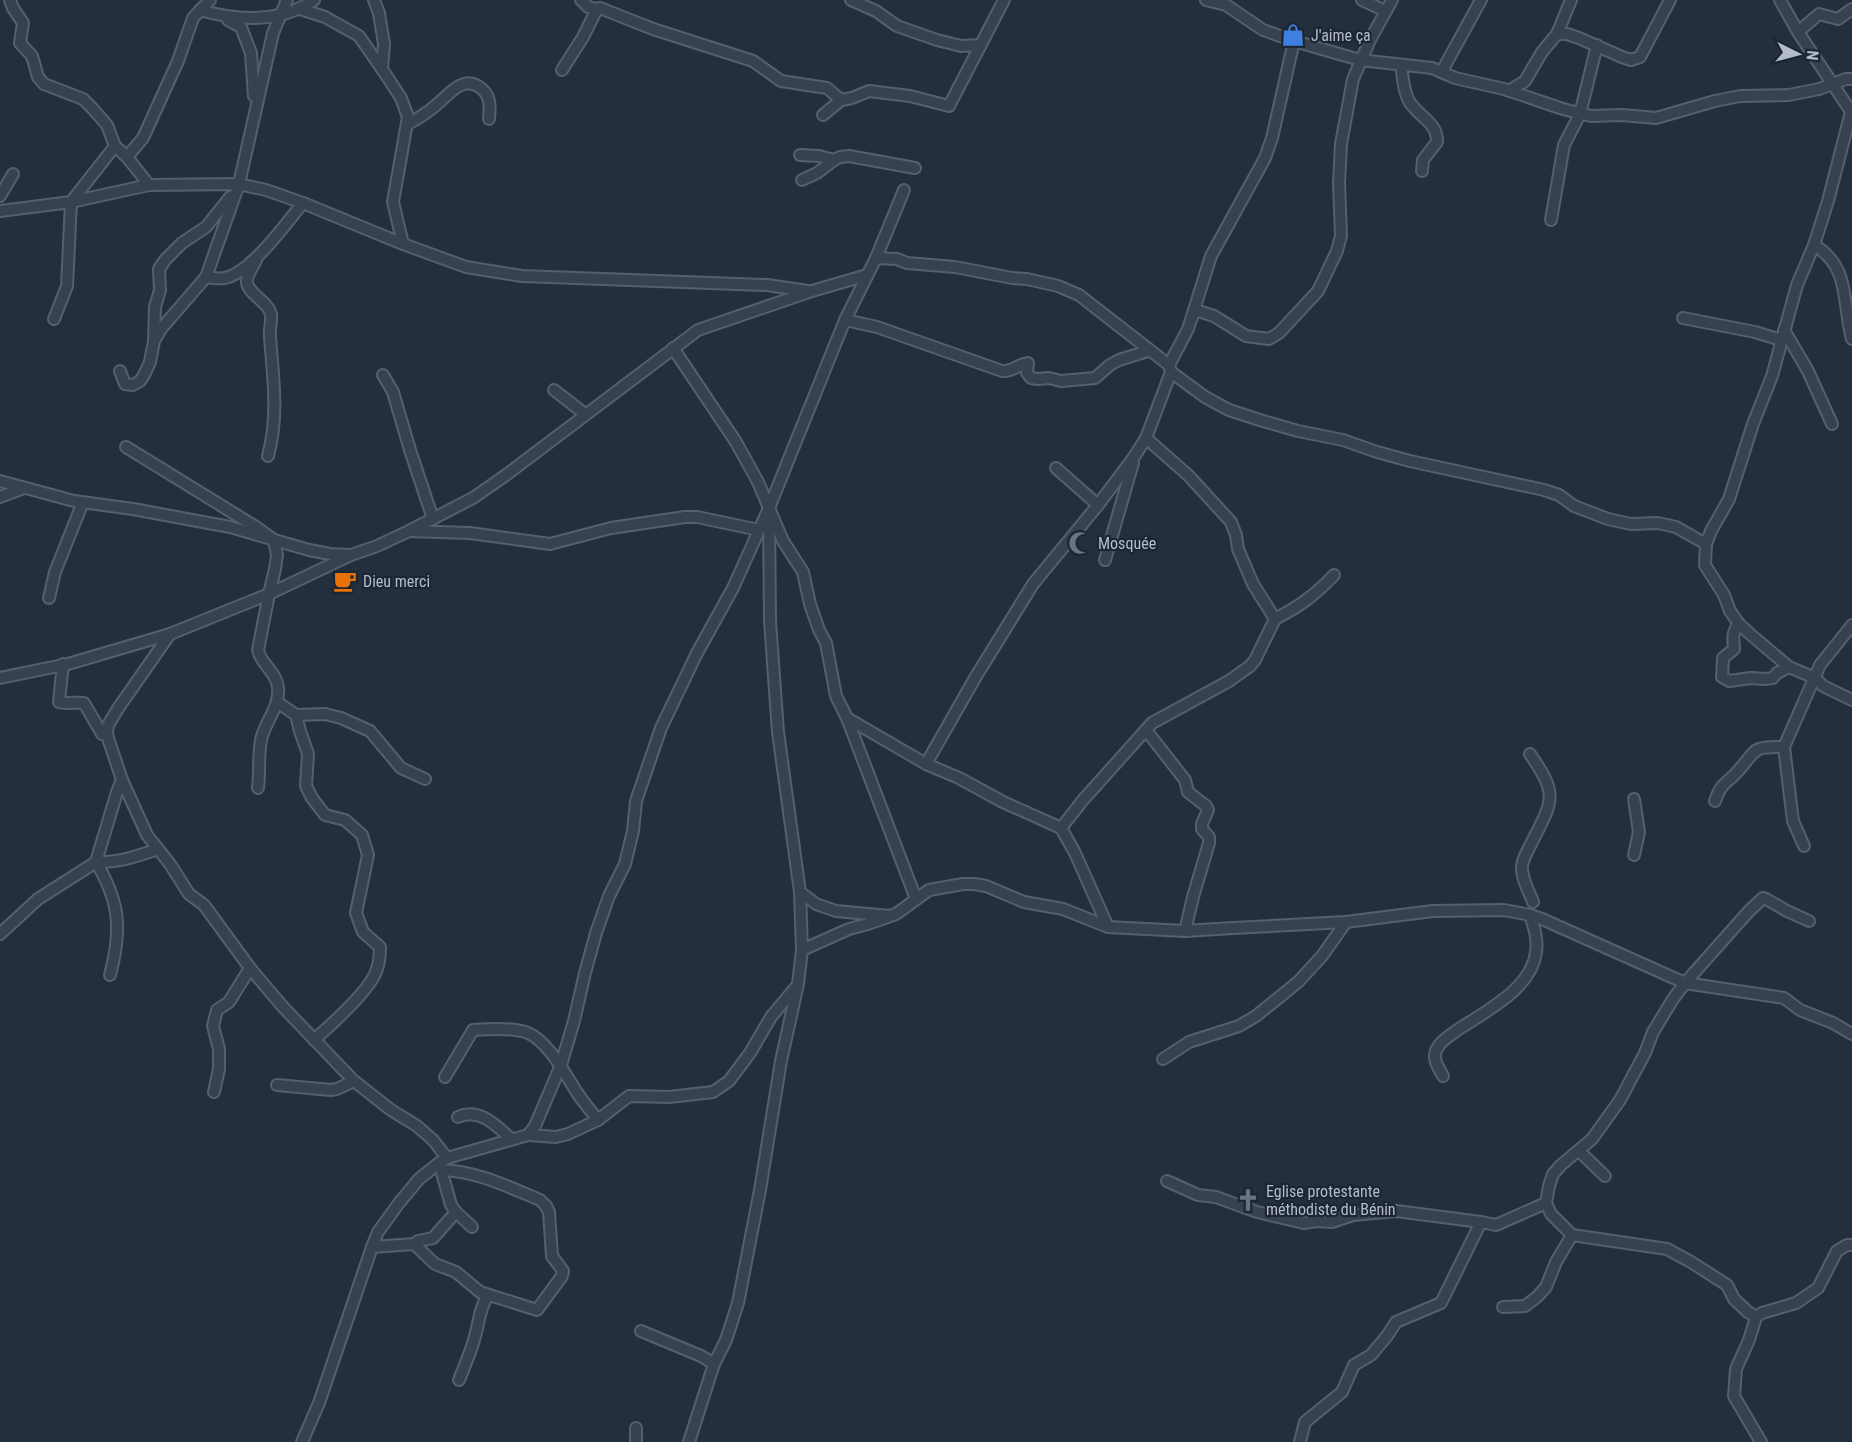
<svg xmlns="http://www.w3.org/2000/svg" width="1852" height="1442" font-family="'Roboto Condensed',sans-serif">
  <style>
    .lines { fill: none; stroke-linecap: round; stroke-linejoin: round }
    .minor-casing { stroke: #565f6c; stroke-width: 14 }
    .minor { stroke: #38414e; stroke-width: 10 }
    .labels { text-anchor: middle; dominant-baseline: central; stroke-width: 4.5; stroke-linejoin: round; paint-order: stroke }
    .poi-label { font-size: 16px; fill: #b4bcc9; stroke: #1d2633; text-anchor: start }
  </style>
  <rect width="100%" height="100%" fill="#242f3e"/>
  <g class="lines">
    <g class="minor-casing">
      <g id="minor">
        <polyline points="10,0 13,8 23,23 20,43 32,56 38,77 44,84 83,99 93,109 107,125 115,146 127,157 149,185"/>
        <polyline points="374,0 379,13 384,44 382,69 401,98 408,117 393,202 403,244"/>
        <polyline points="581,0 588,7 597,9"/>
        <polyline points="851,0 876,11 897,26 937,40 961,46 981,45"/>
        <polyline points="1206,0 1226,5 1263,30 1294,41 1360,60 1432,68 1455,78 1504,89 1563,109 1591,116 1622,115 1656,118 1715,101 1740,96 1789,95 1819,89 1846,79 1852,79"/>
        <polyline points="1362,0 1385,11"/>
        <polyline points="1780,0 1798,32 1852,113"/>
        <polyline points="300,9 325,17 359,36 382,69"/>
        <path d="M200 10C238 21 280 23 314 0"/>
        <polyline points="228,20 241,27 251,53 254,96"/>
        <polyline points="1798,32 1819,14 1838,19 1852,9"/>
        <polyline points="1557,34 1571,0"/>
        <path d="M1401 65C1403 77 1403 91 1409 101 1418 117 1438 122 1437 142L1423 160 1422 171"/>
        <polyline points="562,70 583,37 597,9 600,8 653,29 753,61 781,81 827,88 841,100"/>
        <polyline points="1442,71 1481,0"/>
        <polyline points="1509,91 1525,81 1542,52 1557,34 1567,34 1579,38 1622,57 1631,60 1640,57 1670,0"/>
        <polyline points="1851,112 1828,201 1814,245 1797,285 1772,376 1753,424 1729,499 1711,531 1706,544 1705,565 1724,595 1730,611 1739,624 1750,634 1789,667 1815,678 1823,686 1852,700"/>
        <polyline points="823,115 841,100 852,98 869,91 910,96 949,106 1004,0"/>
        <path d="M408 124C417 119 427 113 435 106 449 95 463 73 482 89 491 97 490 107 489 119"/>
        <polyline points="800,155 819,156 834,160 840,157 849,156 915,168"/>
        <polyline points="127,157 143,138 178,61 193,18 210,0"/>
        <polyline points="802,180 817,173 834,160"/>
        <polyline points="0,196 13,174"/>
        <polyline points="0,211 71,202 149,185 239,184 266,190 303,203"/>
        <polyline points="1551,220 1564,145 1580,114 1597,45"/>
        <path d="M1814 245C1851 267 1842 303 1852 339"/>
        <polyline points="876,258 897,259 907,263 955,267 1012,278 1027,279 1058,286 1079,295 1169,365"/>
        <path d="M256 260C253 267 247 274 247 281 246 293 268 301 271 314 272 321 269 329 270 337 273 377 279 416 268 456"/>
        <path d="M206 277C212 278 219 279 225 278 252 272 286 223 303 203L403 244 466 267 522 276 767 285 808 291"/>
        <polyline points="1192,318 1195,310 1214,316 1246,336 1269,339 1279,333 1318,291 1337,251 1341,236 1339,183 1341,144 1353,79 1370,40 1392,0"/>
        <polyline points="1683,318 1755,332 1781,340"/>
        <polyline points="54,319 67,286 71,202 115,146"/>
        <path d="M845 320 877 327 1002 371C1012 372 1019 364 1028 363L1027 373 1031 378 1038 379 1049 378 1061 381 1095 378 1110 365 1119 360 1148 351"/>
        <polyline points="1784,330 1808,371 1832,424"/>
        <polyline points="154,339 155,307 160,290 159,269 165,260 182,243 206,227 230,197"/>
        <polyline points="673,348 736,442 758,482 783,541 803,572 810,604 819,630 826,643 836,696 847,718 916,899"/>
        <polyline points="120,371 125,384 133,385 140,381 144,375 150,362 154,341 161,329 206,277 239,184 273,33 287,0"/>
        <polyline points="1171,372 1205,397 1229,410 1263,421 1298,431 1343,440 1377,452 1410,461 1544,490 1559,495 1574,506 1608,519 1631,524 1658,523 1676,527 1706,544"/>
        <polyline points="383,375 393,392 410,450 433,519"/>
        <polyline points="554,390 585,414"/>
        <path d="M126 447 256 527 274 540 277 555 275 569 269 594 258 650C261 665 276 671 278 687 280 708 265 721 261 740 258 756 260 772 258 788"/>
        <polyline points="1056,468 1098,505"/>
        <polyline points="0,481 74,501 133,509 230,527 309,550 330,554 351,555"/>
        <polyline points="0,497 24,488"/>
        <polyline points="409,531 470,533 550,544 611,528 685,517 697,517 759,530"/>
        <polyline points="1105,560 1133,463"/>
        <polyline points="49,598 55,572 83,502"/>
        <path d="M1275 619C1300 606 1314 596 1334 575"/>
        <path d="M1739 624C1732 632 1733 638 1734 649L1723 658 1722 677 1729 681 1751 678 1765 679 1773 678 1777 673 1789 667"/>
        <path d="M63 664 59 702C63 704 77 702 84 703L102 734"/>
        <polyline points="0,678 68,664 170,634 269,594 351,555 377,546 409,531 473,498 506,475 698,330 812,291 867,275"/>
        <path d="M277 702 296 715 300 731 308 754 306 786 312 798 325 815 345 820 362 835 368 855 356 913 363 932 380 947C380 956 379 966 375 974 366 994 331 1025 314 1040"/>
        <polyline points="296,715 325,714 341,718 370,731 401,768 425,779"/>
        <polyline points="847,718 926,764 959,778 1003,802 1061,828 1075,853 1108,927 1185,931 1233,928 1346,922 1433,911 1504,910 1530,915 1542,919 1685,983 1784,998 1800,1010 1833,1023 1852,1034"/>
        <polyline points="1146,730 1185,780 1188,792 1206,806 1208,810 1202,824 1202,829 1209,837 1209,843 1193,897 1185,931"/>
        <polyline points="1784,747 1793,821 1804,846"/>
        <path d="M1530 754C1559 796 1553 800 1531 844 1528 850 1523 858 1522 866 1521 878 1529 891 1533 902"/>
        <polyline points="926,764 975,678 1033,584 1098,505 1134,457 1146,438 1171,372 1169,365 1188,329 1211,256 1265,158 1272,138 1294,41"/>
        <polyline points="122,780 147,835 170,864 189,894 204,905 250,968 283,1007 354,1081 391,1110 417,1126 433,1140 447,1158"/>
        <polyline points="1634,799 1639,832 1634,855"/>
        <path d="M1715 801C1722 781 1726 785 1738 771 1757 750 1751 746 1784 747L1820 665 1852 625"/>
        <polyline points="1061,828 1083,800 1152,723 1229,681 1250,666 1255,660 1275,619 1253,584 1238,549 1236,535 1231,522 1189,476 1146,438"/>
        <path d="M96 862C120 902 122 930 110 975"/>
        <path d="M96 862C118 863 138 856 158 849"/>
        <polyline points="800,892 816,904 836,911 890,916 896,914 929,890 963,884 974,884 986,886 1024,902 1063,909 1108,927"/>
        <polyline points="0,934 38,899 96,862 117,792 122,780 108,738 107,731 108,725 119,707 170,634"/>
        <polyline points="802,950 849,929 868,924 888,917"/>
        <polyline points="1163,1059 1189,1042 1239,1026 1256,1016 1298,982 1322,956 1346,922"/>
        <path d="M1443 1076C1440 1070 1434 1062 1435 1055 1436 1044 1448 1037 1456 1031 1484 1012 1532 989 1536 952 1538 939 1534 927 1530 915"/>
        <path d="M445 1077 473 1030C487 1029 516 1028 528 1033 549 1042 566 1076 578 1094 584 1103 591 1111 598 1120"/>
        <polyline points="277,1085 331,1090 337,1089 354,1081"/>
        <polyline points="214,1092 219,1069 219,1049 213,1026 217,1010 229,1002 250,968"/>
        <path d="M458 1117C479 1107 497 1126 511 1139"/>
        <polyline points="528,1135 556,1137 568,1134 598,1120 629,1096 669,1097 713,1092 729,1081 750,1053 771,1017 796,987"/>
        <polyline points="1579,1151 1605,1176"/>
        <polyline points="1167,1181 1198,1195 1216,1197 1257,1212 1304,1223 1316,1221 1332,1222 1353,1215 1396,1211 1481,1222"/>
        <polyline points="456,1212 472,1227"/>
        <path d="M414 1244 435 1264 456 1272 480 1292 537 1310 562 1276 563 1271 552 1256 549 1212 546 1206 540 1200C509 1187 476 1171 442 1170"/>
        <polyline points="372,1247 414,1244 418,1241 433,1238 456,1212 451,1205 440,1166"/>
        <polyline points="1503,1307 1525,1306 1537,1297 1546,1287 1556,1262 1572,1235"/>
        <polyline points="1756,1317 1762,1313 1796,1303 1818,1288 1837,1251 1847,1245 1852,1245"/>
        <polyline points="641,1331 701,1356 714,1364"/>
        <path d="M459 1380C464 1367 470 1354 474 1340 479 1324 479 1309 488 1295"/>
        <polyline points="636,1428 636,1442"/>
        <polyline points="302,1442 319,1403 372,1247 378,1232 399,1203 419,1179 439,1163 447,1158 528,1135 535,1126 561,1065 574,1021 585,973 596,933 609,896 625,864 633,831 636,801 661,728 697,653 733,588 769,508 845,320 876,258 904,190"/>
        <polyline points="689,1442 714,1364 726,1340 738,1303 760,1190 781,1061 798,984 802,950 800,892 778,732 770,621 769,512"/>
        <polyline points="1300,1442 1305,1422 1342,1392 1354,1365 1371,1355 1387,1336 1396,1322 1441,1303 1481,1222 1496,1225 1546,1203"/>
        <polyline points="1761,1442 1734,1396 1736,1369 1749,1340 1756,1317 1748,1312 1734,1299 1727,1285 1691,1262 1667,1249 1572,1235 1551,1214 1546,1203 1549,1186 1553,1174 1561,1165 1592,1139 1620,1100 1645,1053 1653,1032 1673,999 1685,983 1749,911 1763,898 1766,899 1787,911 1809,921"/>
      </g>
    </g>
    <use href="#minor" class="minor"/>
  </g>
  <defs>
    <g id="shop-bare" transform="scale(1.8)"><path d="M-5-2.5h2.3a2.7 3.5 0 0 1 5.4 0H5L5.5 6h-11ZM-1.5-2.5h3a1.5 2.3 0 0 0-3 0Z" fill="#3f7fe0" stroke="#1d2633" stroke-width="2.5" paint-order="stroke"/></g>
    <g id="mosque-bare" transform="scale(1.8)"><path d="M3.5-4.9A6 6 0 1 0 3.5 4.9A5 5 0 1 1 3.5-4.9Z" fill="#6b7280" stroke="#1d2633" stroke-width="2.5" paint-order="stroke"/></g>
    <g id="cafe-bare" transform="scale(1.8)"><path d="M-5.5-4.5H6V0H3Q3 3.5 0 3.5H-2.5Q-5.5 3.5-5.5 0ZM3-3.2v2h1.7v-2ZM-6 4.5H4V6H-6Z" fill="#e8710a" stroke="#1d2633" stroke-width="2.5" paint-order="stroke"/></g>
    <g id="church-bare" transform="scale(1.8)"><path d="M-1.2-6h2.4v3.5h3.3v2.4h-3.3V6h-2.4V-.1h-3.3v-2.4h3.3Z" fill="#6b7280" stroke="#1d2633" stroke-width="2.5" paint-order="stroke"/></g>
  </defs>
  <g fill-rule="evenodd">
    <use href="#shop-bare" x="1293" y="35"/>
    <use href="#mosque-bare" x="1080" y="543"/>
    <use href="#cafe-bare" x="345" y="581"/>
    <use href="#church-bare" x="1248" y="1200"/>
  </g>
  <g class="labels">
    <g class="poi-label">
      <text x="1311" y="35">J'aime ça</text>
      <text x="1098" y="543">Mosquée</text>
      <text x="363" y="581">Dieu merci</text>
      <text x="1266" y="1191">Eglise protestante<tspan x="1266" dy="18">méthodiste du Bénin</tspan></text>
    </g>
  </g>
  <g transform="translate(1798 54) rotate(96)" stroke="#1d2633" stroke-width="4.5" paint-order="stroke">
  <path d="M0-4.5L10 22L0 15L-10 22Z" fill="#b4bcc9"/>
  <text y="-9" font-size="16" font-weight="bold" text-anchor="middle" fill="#b4bcc9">N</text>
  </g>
</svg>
